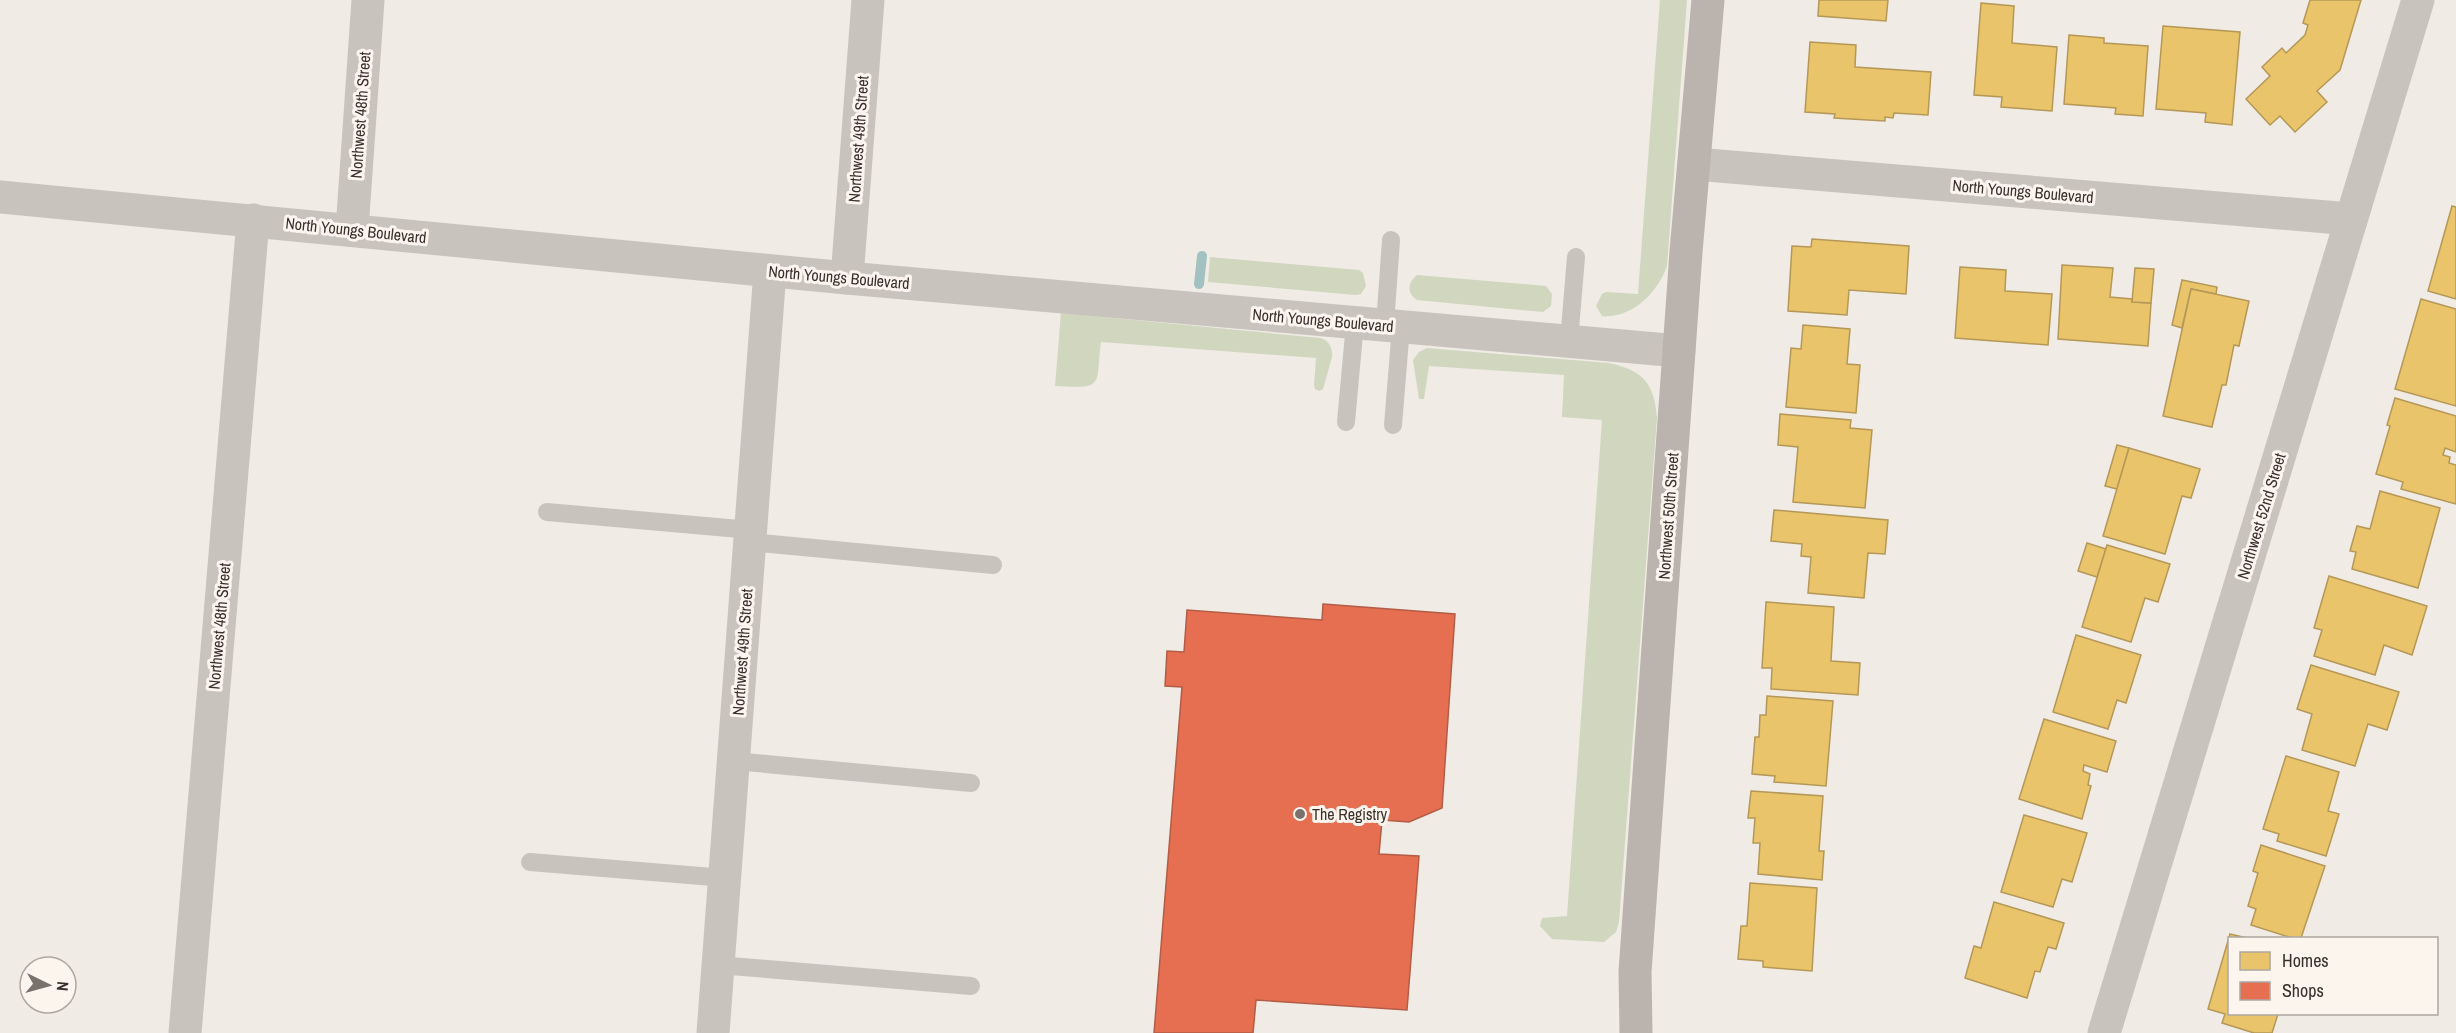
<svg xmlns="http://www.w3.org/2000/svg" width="2456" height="1033" font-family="'Archivo Narrow',sans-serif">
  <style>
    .green { fill: #d1d6bf }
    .homes { fill: #e9c46a; stroke: #b59857; stroke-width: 1.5 }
    .shops { fill: #e76f51; stroke: #b35c46; stroke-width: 1.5 }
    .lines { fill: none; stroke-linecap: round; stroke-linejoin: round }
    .stream { stroke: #a1c2c1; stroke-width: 10 }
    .lane { stroke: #c9c3be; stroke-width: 18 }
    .street { stroke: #c9c3be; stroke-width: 33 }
    .secondary { stroke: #bab3ae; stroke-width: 33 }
    .poi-dot { fill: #7a716c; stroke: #fbf5ee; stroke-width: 2 }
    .labels { text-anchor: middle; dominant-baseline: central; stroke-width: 6; stroke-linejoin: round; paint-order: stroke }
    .street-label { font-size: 16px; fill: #3b302b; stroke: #fbf5ee }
    .poi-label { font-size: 16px; fill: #3b302b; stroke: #fbf5ee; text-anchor: start }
  </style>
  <rect width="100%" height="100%" fill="#f0ebe5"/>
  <g class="green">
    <path d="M1660 0H1687L1667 266C1658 292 1632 319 1602 316L1596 306 1602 294 1606 292 1638 294Z"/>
    <polygon points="1210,257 1359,270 1363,273 1366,286 1361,294 1356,295 1208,282"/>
    <path d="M1417 275 1546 286 1552 294 1551 306 1543 312 1417 300C1407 293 1407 283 1417 275Z"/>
    <path d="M1061 313 1320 338C1329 340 1333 348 1332 357L1323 389 1319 391 1315 389 1314 385 1316 358 1101 342C1095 386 1106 389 1055 386Z"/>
    <path d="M1427 348 1609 363C1644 371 1654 383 1657 418L1619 922 1616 932 1604 942 1552 939 1540 926 1542 918 1567 916 1602 420 1562 417 1564 375 1429 366 1424 399H1419L1413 360 1419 352Z"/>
  </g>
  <g class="homes">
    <polygon points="1819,0 1888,0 1886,21 1818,16"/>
    <polygon points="2310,0 2361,0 2340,70 2317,91 2327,102 2295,132 2280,116 2270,125 2246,99 2270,76 2262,67 2282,48 2286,53 2305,35 2308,25 2303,23"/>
    <polygon points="1981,3 2014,6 2012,43 2057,47 2052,111 2001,107 2002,97 1974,95"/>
    <polygon points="2163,26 2240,32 2232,125 2205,122 2206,113 2156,109"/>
    <polygon points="2069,35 2104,38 2104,43 2148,46 2143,116 2115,114 2116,108 2064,104"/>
    <polygon points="1810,42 1856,45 1855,67 1931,72 1928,115 1894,113 1893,118 1885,117 1885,121 1834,118 1835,114 1805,112"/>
    <polygon points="2452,206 2456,207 2456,299 2428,291"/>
    <polygon points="1812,239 1909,246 1906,294 1849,290 1847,315 1788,311 1792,246 1811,247"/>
    <polygon points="2062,265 2113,268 2110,297 2132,299 2132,302 2151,303 2148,346 2058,339"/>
    <polygon points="1960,267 2006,270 2005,291 2052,294 2048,345 1955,338"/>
    <polygon points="2135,268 2154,269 2151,303 2132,302"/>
    <polygon points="2182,280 2217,287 2216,294 2191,289 2182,328 2172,325"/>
    <polygon points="2191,289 2249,301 2239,346 2234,345 2226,385 2222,385 2212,427 2163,416"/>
    <polygon points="2421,299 2456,309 2456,406 2395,389"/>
    <polygon points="1803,325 1850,329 1847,364 1860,365 1856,413 1786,407 1791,348 1801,349"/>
    <polygon points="2395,398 2456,416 2456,452 2445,448 2443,455 2450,457 2449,463 2456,465 2456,504 2401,489 2403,482 2376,474 2390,426 2387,425"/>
    <polygon points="1780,414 1851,420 1850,428 1872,430 1865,508 1793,502 1798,447 1778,445"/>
    <polygon points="2117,445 2129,448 2117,489 2105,486"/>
    <polygon points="2129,448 2200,469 2191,498 2182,496 2165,554 2103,536"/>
    <polygon points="2380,491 2440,508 2418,588 2352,569 2356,552 2350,551 2357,526 2370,529"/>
    <polygon points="1774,510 1888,520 1885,554 1868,553 1864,598 1808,593 1811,557 1801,556 1802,544 1771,541"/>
    <polygon points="2087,543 2106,549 2097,577 2078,571"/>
    <polygon points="2107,545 2170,564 2158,602 2145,598 2131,642 2082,627"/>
    <polygon points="2329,576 2427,606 2412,655 2384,645 2375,675 2314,656 2322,630 2314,628"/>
    <polygon points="1766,602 1834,607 1831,661 1860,663 1858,695 1771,689 1772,668 1762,668"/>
    <polygon points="2076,635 2141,655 2126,703 2117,700 2108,729 2053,712"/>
    <polygon points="2311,665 2399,692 2387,730 2368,724 2355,766 2302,750 2312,714 2297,709"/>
    <polygon points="1767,696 1833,701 1826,786 1774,782 1775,776 1752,774 1755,737 1759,737 1760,715 1766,715"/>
    <polygon points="2044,719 2116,741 2107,772 2084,765 2083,771 2090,774 2088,785 2091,786 2082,819 2019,799"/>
    <polygon points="2286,756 2339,772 2328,811 2339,814 2326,856 2277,841 2279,834 2263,829"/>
    <polygon points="1751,791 1823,796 1819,851 1824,851 1822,880 1758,874 1760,843 1753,843 1755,818 1748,818"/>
    <polygon points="2024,815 2087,833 2072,882 2062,879 2053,907 2001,892"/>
    <polygon points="2261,845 2325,866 2301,938 2292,938 2251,925 2256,909 2248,906 2258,873 2253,871"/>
    <polygon points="1750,883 1817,888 1812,971 1763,967 1763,961 1738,959 1741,926 1747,926"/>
    <polygon points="1994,902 2064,923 2056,949 2048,947 2040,972 2035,971 2027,998 1965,978 1974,946 1981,948"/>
    <polygon points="2230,934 2247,938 2230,938 2230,1014 2278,1014 2272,1033 2254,1033 2222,1023 2225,1014 2208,1009"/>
  </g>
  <polygon class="shops" points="1323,604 1455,614 1442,808 1409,822 1382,820 1379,854 1419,856 1407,1010 1256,1000 1253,1033 1154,1033 1182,687 1165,686 1167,651 1184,652 1187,610 1322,620"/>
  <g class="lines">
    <polyline class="stream" points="1199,284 1202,256"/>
    <g class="lane">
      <polyline points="1385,325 1391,240"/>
      <polyline points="1569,341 1576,257"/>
      <polyline points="1346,422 1355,323"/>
      <polyline points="1393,425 1401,327"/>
      <polyline points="547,512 751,530"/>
      <polyline points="750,542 993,565"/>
      <polyline points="734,761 971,783"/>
      <polyline points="530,862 725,878"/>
      <polyline points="718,965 971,986"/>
    </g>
    <g class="street">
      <polyline points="1695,164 2351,219"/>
      <polyline points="0,197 847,278 1679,351"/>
      <polyline points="352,230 368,0"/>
      <polyline points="847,278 868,0"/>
      <polyline points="185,1033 253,220"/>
      <polyline points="713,1033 770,271"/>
      <polyline points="2104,1033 2418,0"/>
    </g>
    <polyline class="secondary" points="1636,1033 1635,972 1686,252 1708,0"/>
  </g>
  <circle class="poi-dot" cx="1300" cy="814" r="6"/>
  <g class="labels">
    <g class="street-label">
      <text transform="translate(360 115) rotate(-86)">Northwest 48th Street</text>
      <text transform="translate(858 139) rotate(-86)">Northwest 49th Street</text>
      <text transform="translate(2023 191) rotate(5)">North Youngs Boulevard</text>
      <text transform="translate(356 230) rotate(6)">North Youngs Boulevard</text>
      <text transform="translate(839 277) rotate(5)">North Youngs Boulevard</text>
      <text transform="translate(1323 320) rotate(5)">North Youngs Boulevard</text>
      <text transform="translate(1668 516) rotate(-86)">Northwest 50th Street</text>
      <text transform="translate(2261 516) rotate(-73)">Northwest 52nd Street</text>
      <text transform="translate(219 626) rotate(-85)">Northwest 48th Street</text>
      <text transform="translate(742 652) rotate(-86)">Northwest 49th Street</text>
    </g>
    <g class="poi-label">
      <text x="1312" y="814">The Registry</text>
    </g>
  </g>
  <rect x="2228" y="937" width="210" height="78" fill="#fbf5ee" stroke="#aea6a0" stroke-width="1.5"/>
  <rect x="2240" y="952" width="30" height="18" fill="#e9c46a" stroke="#aea6a0" stroke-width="1.5"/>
  <text x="2282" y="967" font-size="18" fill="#3b302b">Homes</text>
  <rect x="2240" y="982" width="30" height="18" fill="#e76f51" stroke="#aea6a0" stroke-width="1.5"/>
  <text x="2282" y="997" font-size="18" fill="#3b302b">Shops</text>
  <g transform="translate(48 985) rotate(95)"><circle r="28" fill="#fbf5ee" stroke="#aea6a0" stroke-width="1.5"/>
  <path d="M0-4.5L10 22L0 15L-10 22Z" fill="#7a716c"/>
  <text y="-9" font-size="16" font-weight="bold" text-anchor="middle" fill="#3b302b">N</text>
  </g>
</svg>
